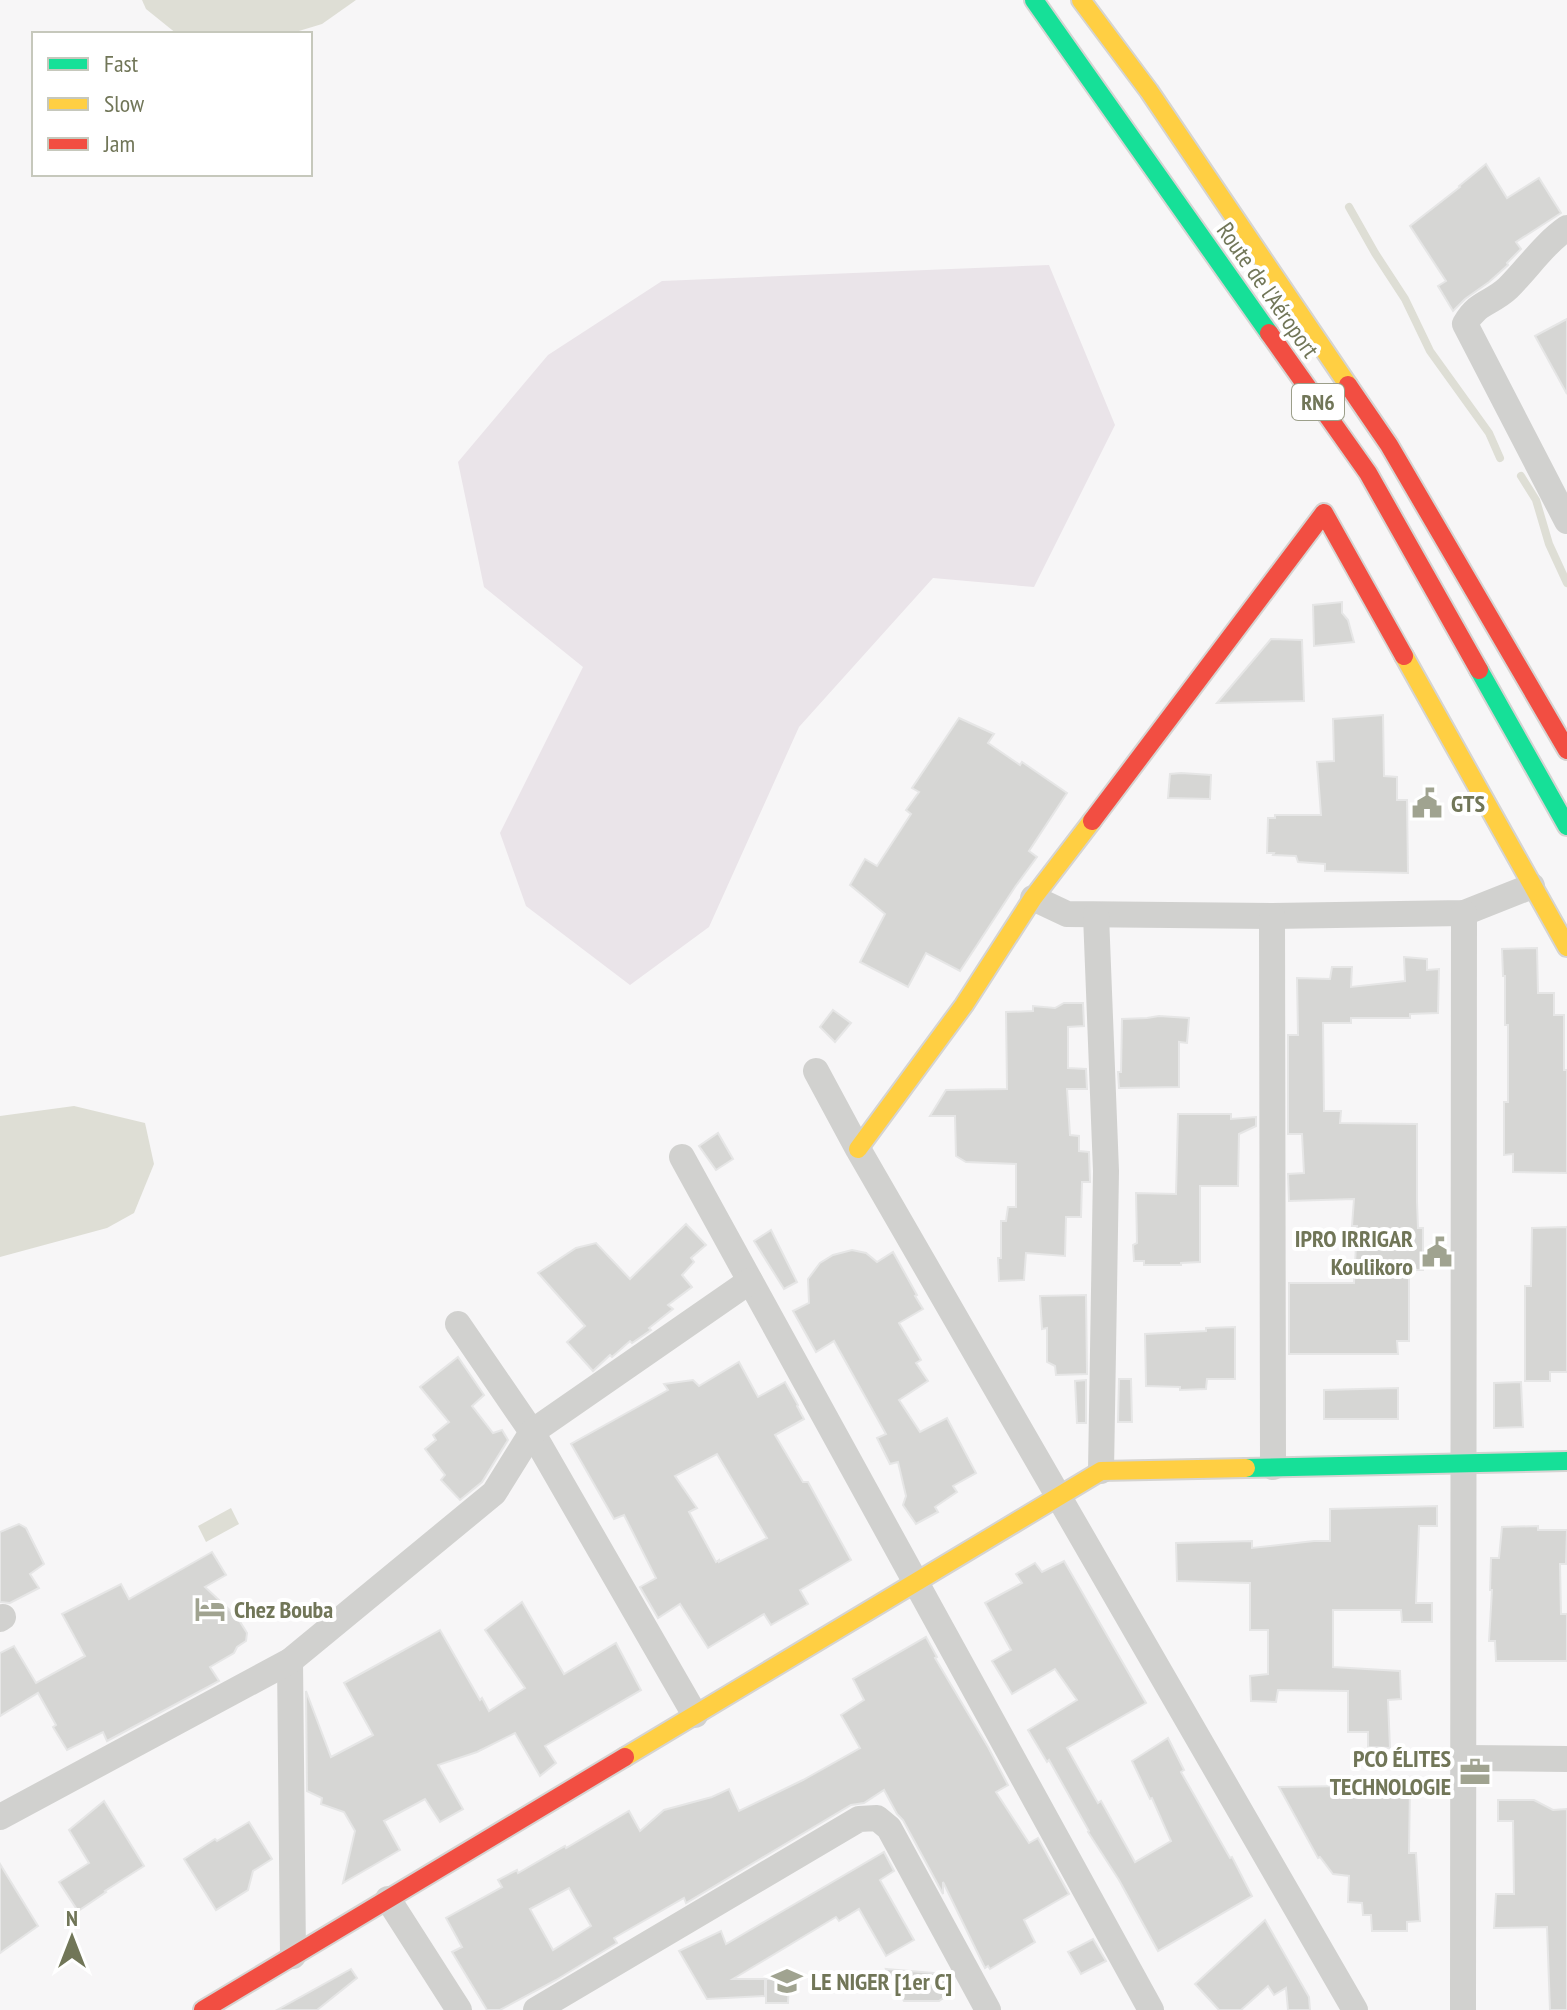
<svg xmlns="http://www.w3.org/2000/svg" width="1567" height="2010" font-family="'PT Sans Narrow',sans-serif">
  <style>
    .green { fill: #eae4e9 }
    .water { fill: #deded5 }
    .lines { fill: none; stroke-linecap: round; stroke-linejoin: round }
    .stream { stroke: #deded5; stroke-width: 8 }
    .building { fill: #d6d6d4; stroke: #e6e6e6; stroke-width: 2; fill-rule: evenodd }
    .fast-casing { stroke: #d5d4d2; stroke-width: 22 }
    .slow-casing { stroke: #d5d4d2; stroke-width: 22 }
    .jam-casing { stroke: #d5d4d2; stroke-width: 22 }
    .street { stroke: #d1d1cf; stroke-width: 26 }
    .fast { stroke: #16e098; stroke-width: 18 }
    .slow { stroke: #ffcf43; stroke-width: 18 }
    .jam { stroke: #f24e42; stroke-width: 18 }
    .labels { text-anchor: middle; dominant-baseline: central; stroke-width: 8; stroke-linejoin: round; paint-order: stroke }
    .shield { fill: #fff; stroke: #9c9f8a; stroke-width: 2 }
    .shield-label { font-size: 22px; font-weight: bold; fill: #717658 }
    .street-label { font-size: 24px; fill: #717658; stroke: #fff }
    .poi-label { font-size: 24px; font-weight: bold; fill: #717658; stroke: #fff; text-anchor: start }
  </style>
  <rect width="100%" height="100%" fill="#f7f6f7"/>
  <polygon class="green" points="1049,265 1115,425 1034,587 933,578 799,727 709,927 630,985 526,906 500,833 583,667 484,587 458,462 548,355 662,281"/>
  <g class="water">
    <polygon points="142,0 356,0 322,24 289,34 177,34 146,9"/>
    <polygon points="74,1106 145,1123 154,1164 134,1213 107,1228 0,1257 0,1116"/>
    <polygon points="231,1508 239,1524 206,1542 198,1526"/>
  </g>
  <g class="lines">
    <g class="stream">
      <polyline points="1349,207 1375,253 1405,299 1430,351 1489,433 1500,458"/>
      <polyline points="1521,476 1536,500 1549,544 1567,583"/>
    </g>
  </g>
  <g class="building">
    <polygon points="1486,164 1507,198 1539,178 1561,213 1516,242 1521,249 1507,263 1508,265 1489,282 1465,299 1453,311 1438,286 1446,281 1410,226 1460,187 1459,186"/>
    <polygon points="1567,319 1567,394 1535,336"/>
    <polygon points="1342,602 1342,613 1348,620 1354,642 1314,646 1313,605"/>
    <polygon points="1271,639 1302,640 1304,701 1217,703"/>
    <polygon points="1383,715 1384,776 1397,777 1397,800 1407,800 1408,873 1325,871 1325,864 1298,862 1296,856 1273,855 1274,853 1267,853 1268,818 1275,818 1275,815 1321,815 1317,762 1334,761 1333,719"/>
    <polygon points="959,718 994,734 988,743 1020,765 1022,762 1067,793 1029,851 1037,857 1015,887 960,971 926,953 908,987 860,962 885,914 850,885 865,859 877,866 911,814 906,810 919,792 912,788"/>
    <polygon points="1181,773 1211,775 1210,799 1168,798 1170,774"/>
    <polygon points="1537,948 1538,993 1554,993 1554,1015 1564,1015 1564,1070 1567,1070 1567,1173 1513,1172 1513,1154 1504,1155 1504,1102 1508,1102 1508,1025 1505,1025 1505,976 1503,976 1502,949"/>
    <polygon points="1404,957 1427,959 1427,970 1439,969 1438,1013 1410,1014 1410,1018 1351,1018 1351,1023 1323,1023 1324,1111 1341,1111 1340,1123 1417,1124 1417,1202 1418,1228 1423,1228 1423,1270 1409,1270 1409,1341 1397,1341 1398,1354 1289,1354 1289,1283 1354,1283 1357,1226 1352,1226 1354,1199 1289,1201 1288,1174 1304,1173 1302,1134 1288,1134 1288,1035 1298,1035 1297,978 1330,979 1332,967 1352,967 1351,987 1405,981"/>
    <polygon points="1064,1003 1083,1003 1084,1026 1068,1027 1068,1068 1086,1069 1087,1089 1067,1089 1070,1135 1079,1136 1079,1151 1089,1152 1090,1182 1082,1182 1081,1217 1066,1217 1065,1256 1026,1253 1024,1280 999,1281 998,1258 1001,1258 1001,1221 1006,1221 1008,1207 1016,1207 1016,1164 966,1162 956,1156 955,1116 930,1116 946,1090 1007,1089 1006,1012 1033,1011 1033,1006 1055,1008"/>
    <polygon points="833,1010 851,1023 835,1042 820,1027"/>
    <polygon points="1159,1016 1189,1018 1187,1043 1179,1042 1179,1087 1119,1088 1118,1072 1121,1072 1122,1019 1147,1018"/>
    <polygon points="1178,1114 1231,1114 1231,1119 1256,1117 1256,1126 1239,1134 1238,1186 1200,1186 1200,1262 1181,1263 1181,1265 1144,1265 1144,1261 1134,1261 1133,1245 1137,1243 1136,1193 1176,1194"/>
    <polygon points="718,1133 733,1159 716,1170 699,1146"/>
    <polygon points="686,1224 706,1245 691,1258 694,1262 682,1275 692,1287 668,1305 673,1309 649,1328 651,1330 632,1343 630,1341 612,1357 610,1355 593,1371 567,1342 585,1326 538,1273 576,1248 596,1243 630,1279"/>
    <polygon points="1567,1227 1567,1372 1550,1372 1550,1381 1525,1381 1525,1286 1531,1286 1532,1228"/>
    <polygon points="771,1230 797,1282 784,1289 754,1241"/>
    <polygon points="852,1250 866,1253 877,1262 893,1252 917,1295 915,1296 923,1309 899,1323 921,1360 916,1363 928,1381 899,1400 920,1432 947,1418 976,1473 953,1486 957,1492 935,1507 938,1512 916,1524 903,1505 906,1496 898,1462 890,1464 877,1438 886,1434 834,1341 816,1352 793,1311 809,1303 808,1279 820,1263 833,1255"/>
    <polygon points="1086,1295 1087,1374 1056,1375 1055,1366 1047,1362 1047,1328 1042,1329 1040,1296"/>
    <polygon points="1235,1327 1235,1379 1207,1379 1206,1389 1180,1390 1180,1387 1146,1386 1145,1334 1206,1331 1206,1328"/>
    <polygon points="458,1357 484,1395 472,1406 493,1433 502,1430 508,1440 482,1482 460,1500 441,1480 445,1475 425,1449 436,1440 433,1435 449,1422 420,1387"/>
    <path d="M739 1362 758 1397 785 1382 798 1405 797 1406 804 1419 775 1435 803 1482H808L851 1560 800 1590 808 1604 771 1625 764 1614 708 1648 680 1604 658 1618 640 1587 656 1578 624 1515 614 1519 571 1444 668 1390 664 1384 693 1380 699 1386ZM717 1454 767 1538 719 1562V1560L716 1562 689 1512 697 1508 675 1476Z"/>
    <polygon points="1119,1379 1131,1379 1132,1422 1118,1422"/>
    <polygon points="1086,1380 1086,1423 1077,1423 1075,1381"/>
    <polygon points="1521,1382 1523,1427 1494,1428 1494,1383"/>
    <polygon points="1398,1388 1398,1419 1324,1419 1324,1390"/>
    <polygon points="1437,1506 1437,1526 1419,1526 1416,1603 1432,1603 1432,1622 1402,1622 1401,1610 1333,1610 1333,1667 1400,1671 1401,1699 1388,1700 1390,1748 1368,1747 1368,1732 1348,1732 1348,1691 1278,1690 1276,1702 1251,1701 1250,1676 1268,1674 1268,1630 1250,1630 1250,1583 1177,1581 1176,1543 1252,1541 1252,1548 1314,1541 1330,1541 1330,1509"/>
    <polygon points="19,1524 26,1528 44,1564 30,1574 39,1588 10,1603 0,1602 0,1532"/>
    <polygon points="1538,1526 1538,1530 1567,1530 1566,1564 1560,1564 1561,1614 1567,1614 1567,1661 1496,1661 1495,1641 1489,1641 1492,1590 1490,1590 1491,1558 1499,1558 1502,1527"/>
    <polygon points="212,1552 226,1575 205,1587 237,1617 247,1633 246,1641 237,1647 234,1653 210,1667 219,1681 107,1741 103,1732 67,1750 53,1727 56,1725 38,1693 0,1716 0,1653 14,1646 36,1683 85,1656 62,1614 121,1584 129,1599"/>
    <polygon points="1064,1561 1146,1703 1067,1748 1098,1803 1101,1801 1135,1862 1171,1841 1152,1798 1150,1799 1132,1761 1168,1738 1184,1770 1181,1772 1230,1858 1232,1857 1252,1896 1158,1951 1119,1880 1088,1832 1089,1831 1049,1760 1047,1762 1028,1730 1077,1700 1055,1669 1012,1694 992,1661 1011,1650 985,1603 1022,1583 1016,1574 1035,1563 1042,1572"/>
    <polygon points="522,1602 564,1674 616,1643 641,1690 545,1746 556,1763 540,1776 515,1733 477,1752 438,1765 463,1809 440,1822 425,1799 384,1821 400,1850 343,1883 355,1831 344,1812 321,1804 322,1798 307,1791 306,1691 331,1757 373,1735 344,1683 440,1630 480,1700 482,1698 489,1711 525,1688 485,1630"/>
    <path d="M926 1637 937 1657 935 1658 988 1747 1008 1785 996 1792 1029 1843 1038 1838 1069 1894 1024 1920 1035 1942 990 1969 988 1966 985 1968 943 1882V1894L903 1820 897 1814 884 1790 864 1803 851 1805 686 1903 684 1898 614 1938 617 1943 556 1980 500 2010H487L452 1952 462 1947 446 1918 502 1887 498 1880 517 1870 518 1873 565 1846 566 1848 629 1811 640 1831 664 1810 712 1797 729 1789 739 1811 803 1780 860 1748 841 1715 864 1700 853 1679ZM569 1888 591 1926 553 1950 530 1909Z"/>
    <polygon points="1410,1785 1409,1853 1416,1853 1420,1921 1407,1922 1407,1931 1372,1931 1371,1915 1363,1915 1362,1903 1348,1902 1349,1876 1333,1874 1320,1857 1318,1858 1279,1787"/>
    <polygon points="1498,1800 1534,1800 1553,1810 1567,1809 1567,2010 1550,2010 1547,1927 1494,1928 1496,1894 1514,1894 1513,1821 1498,1821"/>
    <polygon points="104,1801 144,1866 105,1891 106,1892 78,1911 59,1882 89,1863 69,1830"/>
    <polygon points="249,1822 272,1859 253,1871 248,1890 216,1910 184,1859 215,1839 217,1841"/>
    <polygon points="884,1852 894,1871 880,1880 914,1940 886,1956 859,1909 839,1921 836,1917 733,1979 765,1979 765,1996 707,1999 679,1951 721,1931 726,1944"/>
    <polygon points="0,1864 38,1926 0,1953"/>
    <polygon points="1265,1920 1309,1997 1310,2010 1288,2010 1286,1988 1274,1995 1268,1986 1241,2010 1219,2010 1195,1984"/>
    <polygon points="1093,1939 1106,1961 1081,1974 1068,1952"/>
    <polygon points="351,1969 357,1978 317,2010 277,2010"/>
    <polygon points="886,1969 945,1974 946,1996 939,2001 904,2001"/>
    <polygon points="766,1979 789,1979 788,2003 766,2003"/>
  </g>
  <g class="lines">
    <g class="fast-casing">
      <g id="fast">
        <polyline points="1034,0 1269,333"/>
        <polyline points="1479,670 1567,826"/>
        <polyline points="1246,1468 1567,1461"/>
      </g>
    </g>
    <g class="slow-casing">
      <g id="slow">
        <polyline points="1081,0 1149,91 1348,385"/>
        <polyline points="1404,656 1567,947"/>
        <polyline points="858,1149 964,1005 1033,898 1092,821"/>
        <polyline points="625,1757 1101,1471 1246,1468"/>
      </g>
    </g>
    <g class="jam-casing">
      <g id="jam">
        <polyline points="1269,333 1368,473 1479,670"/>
        <polyline points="1348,385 1389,445 1567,750"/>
        <polyline points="1092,821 1324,513 1404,656"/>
        <polyline points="203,2010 625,1757"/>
      </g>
    </g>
    <g class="street">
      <path d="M1567 228C1544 244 1528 268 1508 288 1491 304 1478 301 1465 324L1567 521"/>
      <polyline points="1033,898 1067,914 1272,916 1464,913 1532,886"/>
      <polyline points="1096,915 1106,1171 1101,1471"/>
      <polyline points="1272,916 1273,1467"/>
      <polyline points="816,1071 858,1149 1355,2010"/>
      <polyline points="682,1157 1151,2010"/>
      <polyline points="458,1324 532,1432 695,1715"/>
      <polyline points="0,1619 3,1617"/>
      <polyline points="290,1661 293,1956"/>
      <polyline points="1463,1758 1567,1759"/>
      <polyline points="0,1817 290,1661 494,1493 532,1432 750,1281"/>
      <polyline points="388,1899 459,2010"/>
      <polyline points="536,2010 859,1819 877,1818 889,1828 988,2010"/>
      <polyline points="1463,2010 1464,913"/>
    </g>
    <use href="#fast" class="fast"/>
    <use href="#slow" class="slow"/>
    <use href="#jam" class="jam"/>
  </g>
  <defs>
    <g id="civic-bare" transform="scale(2.4)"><path d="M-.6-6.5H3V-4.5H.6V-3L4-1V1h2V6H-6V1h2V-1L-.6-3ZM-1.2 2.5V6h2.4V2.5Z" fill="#a0a390" stroke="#fff" stroke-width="2.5" paint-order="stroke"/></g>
    <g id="hotel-bare" transform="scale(2.4)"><path d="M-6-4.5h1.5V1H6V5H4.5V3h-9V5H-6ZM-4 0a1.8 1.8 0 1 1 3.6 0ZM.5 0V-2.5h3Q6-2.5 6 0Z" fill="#a0a390" stroke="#fff" stroke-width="2.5" paint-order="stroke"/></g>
    <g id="office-bare" transform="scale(2.4)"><path d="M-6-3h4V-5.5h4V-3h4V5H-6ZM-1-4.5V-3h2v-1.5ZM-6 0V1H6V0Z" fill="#a0a390" stroke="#fff" stroke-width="2.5" paint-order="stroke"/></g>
    <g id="school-bare" transform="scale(2.4)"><path d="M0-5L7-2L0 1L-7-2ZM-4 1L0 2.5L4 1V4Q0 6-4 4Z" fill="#a0a390" stroke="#fff" stroke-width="2.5" paint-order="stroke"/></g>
  </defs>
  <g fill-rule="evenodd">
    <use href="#civic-bare" x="1427" y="803"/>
    <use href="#civic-bare" x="1437" y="1252"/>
    <use href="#hotel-bare" x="210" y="1609"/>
    <use href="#office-bare" x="1475" y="1772"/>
    <use href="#school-bare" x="787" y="1981"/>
  </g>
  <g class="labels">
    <rect class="shield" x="1292" y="384" width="52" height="36" rx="6"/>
    <g class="shield-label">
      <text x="1318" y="402">RN6</text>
    </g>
    <g class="street-label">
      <text transform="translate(1268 290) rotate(55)">Route de l'Aéroport</text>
    </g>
    <g class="poi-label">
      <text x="1451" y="803">GTS</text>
      <text x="1413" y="1238" text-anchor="end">IPRO IRRIGAR<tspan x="1413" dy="28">Koulikoro</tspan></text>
      <text x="234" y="1609">Chez Bouba</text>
      <text x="1451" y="1758" text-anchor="end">PCO ÉLITES<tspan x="1451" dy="28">TECHNOLOGIE</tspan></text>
      <text x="811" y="1981">LE NIGER [1er C]</text>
    </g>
  </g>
  <rect x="32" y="32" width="280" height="144" fill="#ffffff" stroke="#c6c8bc" stroke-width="2"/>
  <rect x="48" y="58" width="40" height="12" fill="#16e098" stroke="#c6c8bc" stroke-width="2"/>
  <text x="104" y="72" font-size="24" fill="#717658">Fast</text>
  <rect x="48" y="98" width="40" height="12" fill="#ffcf43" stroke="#c6c8bc" stroke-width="2"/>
  <text x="104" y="112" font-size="24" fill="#717658">Slow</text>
  <rect x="48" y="138" width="40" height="12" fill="#f24e42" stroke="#c6c8bc" stroke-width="2"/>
  <text x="104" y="152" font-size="24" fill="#717658">Jam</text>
  <g transform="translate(72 1938)" stroke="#ffffff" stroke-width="6" paint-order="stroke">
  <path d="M0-6L14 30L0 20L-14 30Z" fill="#717658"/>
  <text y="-12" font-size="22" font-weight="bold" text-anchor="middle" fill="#717658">N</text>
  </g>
</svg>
